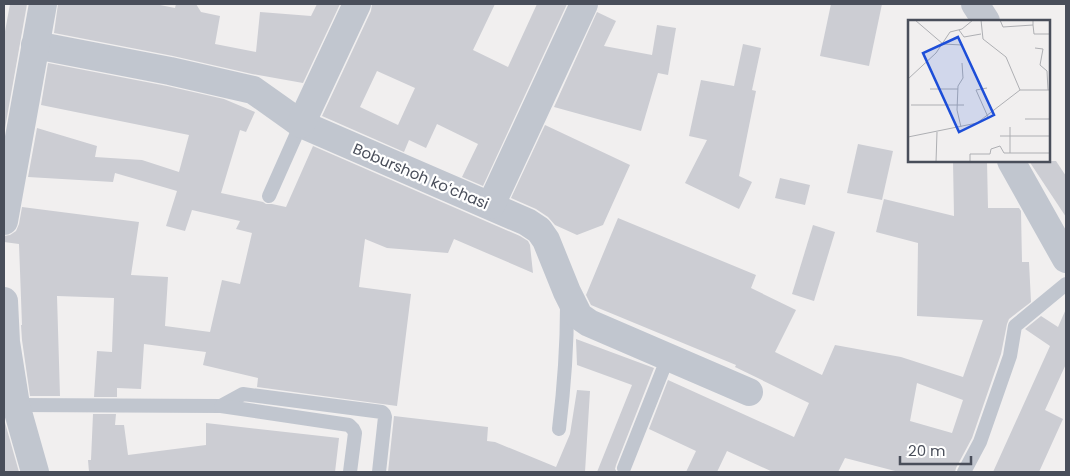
<svg xmlns="http://www.w3.org/2000/svg" width="1070" height="476" font-family="Poppins,sans-serif">
  <style>
    .building { fill: #cccdd3; fill-rule: evenodd }
    .lines { fill: none; stroke-linecap: round; stroke-linejoin: round }
    .service { stroke: #c1c6cf; stroke-width: 14 }
    .minor { stroke: #c1c6cf; stroke-width: 28 }
    .labels { text-anchor: middle; dominant-baseline: central; stroke-width: 4.5; stroke-linejoin: round; paint-order: stroke }
    .street-label { font-size: 15px; fill: #494e5a; stroke: #fff }
    .inset-road { fill: none; stroke: #aeafb3; stroke-width: 1 }
    .view { fill: #1d4ed8; fill-opacity: 0.15; stroke: #1d4ed8; stroke-width: 2.5 }
    .inset-edge { fill: none; stroke: #494e5a; stroke-width: 2.5 }
  </style>
  <rect width="100%" height="100%" fill="#f1efef"/>
  <g class="building">
    <polygon points="10,4 27,4 4,134 4,37"/>
    <polygon points="58,4 155,4 175,8 176,4 196,4 201,12 220,16 215,44 256,52 260,12 311,16 317,4 340,4 303,83 252,74 173,56 54,33"/>
    <path d="M372 4H495L473 50 508 67 537 4H567L483 186 462 177 478 144 437 124 426 148 409 140 404 152 322 116 371 11ZM377 71 415 88 398 125 360 107Z"/>
    <polygon points="831,4 882,4 869,66 820,56"/>
    <polygon points="597,12 616,21 604,46 652,55 657,25 676,28 668,75 658,73 641,131 554,107"/>
    <polygon points="743,44 761,48 752,90 756,91 739,176 752,182 739,209 685,183 707,140 689,136 701,80 734,86"/>
    <polygon points="48,63 167,86 224,99 255,112 246,132 240,130 221,193 263,202 266,204 272,204 286,207 313,146 520,236 528,241 530,245 533,273 454,239 448,253 387,248 365,239 359,287 411,294 397,406 257,387 258,378 203,365 206,352 144,344 141,389 117,388 117,397 94,397 97,351 112,352 114,298 57,296 60,396 30,396 22,340 21,325 22,325 19,244 4,242 4,236 10,235 16,231 19,224 22,207 139,222 131,275 168,277 165,326 210,332 222,280 240,284 252,233 236,229 240,221 192,210 185,231 166,226 177,191 115,173 113,182 28,177 37,128 97,146 95,157 142,160 179,172 189,135 41,105"/>
    <polygon points="545,125 630,165 603,225 577,235 555,225 548,217 536,209 511,198"/>
    <polygon points="858,144 893,151 882,200 847,193"/>
    <path d="M953 161H987L988 208H1019L1021 211 1022 262H1029L1031 302 1009 319 1007 324 1001 354 972 438 956 468 955 472H899L845 458 838 472H773L727 451 717 472H686L696 451 649 429 668 380 794 437 809 403 735 367 736 365 591 305 586 295 618 218 756 275 751 288 796 310 775 352 822 375 835 345 901 357 963 377 983 320 917 316 918 243 876 232 884 199 954 216ZM917 383 963 400 952 433 910 421Z"/>
    <polygon points="1029,161 1056,161 1066,176 1066,217"/>
    <polygon points="780,178 810,185 805,205 775,198"/>
    <polygon points="813,225 835,232 814,301 792,294"/>
    <polygon points="1066,309 1066,364 1045,410 1063,419 1039,472 993,472 1050,346 1025,329 1041,316 1058,327"/>
    <polygon points="576,339 654,368 616,465 615,469 617,472 597,472 632,385 577,365"/>
    <polygon points="577,390 590,391 585,472 388,472 394,416 488,427 487,441 495,442 556,467 570,434"/>
    <polygon points="93,414 116,414 115,425 124,425 128,455 206,445 206,423 339,438 335,472 89,472 88,460 91,460"/>
    <polygon points="4,419 19,472 4,472"/>
  </g>
  <g class="lines">
    <g class="service">
      <polyline points="269,196 301,124"/>
      <polyline points="16,405 221,406 243,394 382,412 384,414 385,417 379,472"/>
      <polyline points="221,406 349,425 353,429 355,433 350,472"/>
      <path d="M559 429C564 388 567 347 567 306"/>
      <polyline points="624,468 668,357"/>
      <polyline points="964,472 980,442 1010,356 1015,326 1066,284"/>
    </g>
    <g class="minor">
      <polyline points="975,4 986,21"/>
      <polyline points="35,45 170,71 253,90 301,124 527,222 539,230 546,240 567,292 579,316 589,323 749,392"/>
      <polyline points="301,124 357,4"/>
      <polyline points="1011,161 1066,259"/>
      <polyline points="491,205 584,4"/>
      <polyline points="4,221 43,4"/>
      <polyline points="4,301 6,342 16,405 35,472"/>
    </g>
  </g>
  <g class="labels">
    <g class="street-label">
      <text transform="translate(421 176) rotate(23)">Boburshoh koʻchasi</text>
    </g>
  </g>
  <g transform="translate(908 20)">
    <rect width="142" height="142" fill="#f1efef"/>
    <path class="inset-road" d="M7 0 35 24 54 25M73 0 75 19 98 37 112 70M92 0 95 7 125 5V0M125 5 126 14H143M51 10 56 17 73 14M127 28 135 29 132 45 139 51 140 70M0 59 28 33 42 12 54 9 65 0M79 68 68 70 80 97M22 69H50M3 85H56M117 99H143M53 107 49 90 50 66 55 58 54 43M92 116H102V107M0 117 69 103 112 70H143M102 133V116H143M28 142 29 112M62 142V134H82L83 129 92 126 96 133H143"/>
    <path class="view" d="M50 17 86 95 51 112 15 33Z"/>
    <rect width="142" height="142" class="inset-edge"/>
  </g>
  <rect width="1070" height="476" fill="none" stroke="#494e5a" stroke-width="10"/>
  <path d="M900 456v8h71v-8" fill="none" stroke="#494e5a" stroke-width="2.5"/>
  <text x="908" y="456" font-size="15" fill="#494e5a" stroke="#ffffff" stroke-width="4" paint-order="stroke">20 m</text>
</svg>
